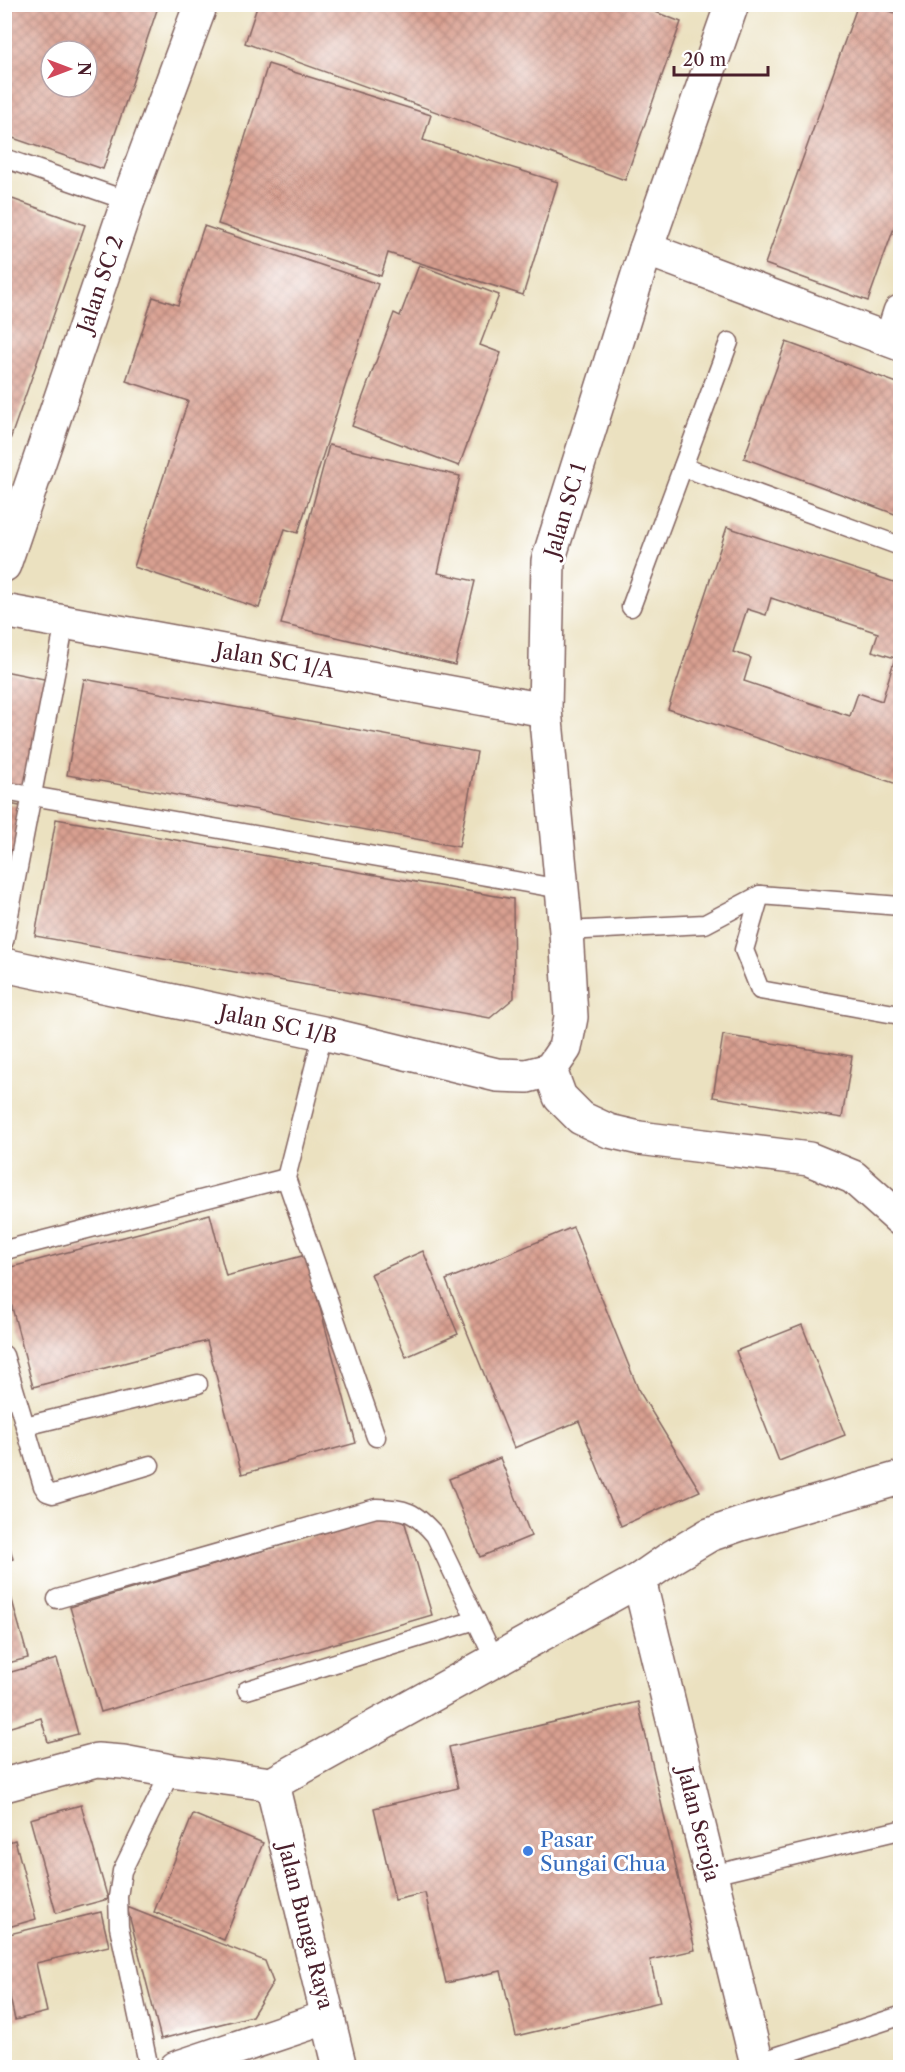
<svg xmlns="http://www.w3.org/2000/svg" width="905" height="2072" font-family="'Libre Caslon Text',serif">
  <style>
    .building { fill: url(#building-cross-hatch); fill-rule: evenodd }
    .lines { fill: none; stroke-linecap: round; stroke-linejoin: round }
    .service-casing { stroke: #82635f; stroke-width: 21 }
    .minor-casing { stroke: #82635f; stroke-width: 36 }
    .service { stroke: #fff; stroke-width: 18 }
    .minor { stroke: #fff; stroke-width: 33 }
    .shop-dot { fill: #3f7fe0; stroke: #fff; stroke-width: 2 }
    .labels { text-anchor: middle; dominant-baseline: central; stroke-width: 6; stroke-linejoin: round; paint-order: stroke }
    .street-label { font-size: 21px; fill: #4a1f2b; stroke: #fff }
    .shop-label { font-size: 21px; fill: #366cbe; stroke: #fff; text-anchor: start }
  </style>
  <defs>
    <pattern id="building-cross-hatch" width="8" height="8" patternUnits="userSpaceOnUse" patternTransform="scale(1.5)"><rect width="8" height="8" fill="#d9a091"/><path d="M0 0l8 8M0 8l8-8" fill="none" stroke="#b28277"/></pattern>
  </defs>
  <rect width="100%" height="100%" fill="#fff"/>
  <filter id="ink" filterUnits="userSpaceOnUse"><feTurbulence type="fractalNoise" baseFrequency=".0167" numOctaves="2"/><feDisplacementMap in="SourceGraphic" scale="12" xChannelSelector="R" yChannelSelector="G"/><feConvolveMatrix kernelMatrix="1 2 1 2 8 2 1 2 1" color-interpolation-filters="sRGB"/></filter>
  <filter id="wash" filterUnits="userSpaceOnUse"><feTurbulence type="fractalNoise" baseFrequency=".008" numOctaves="4" result="noise"/><feDisplacementMap in="SourceGraphic" scale="24" xChannelSelector="R" yChannelSelector="G"/><feGaussianBlur stdDeviation="1.35" result="paint"/><feColorMatrix in="noise" values="0 0 0 0 0 0 0 0 0 0 0 0 0 0 0 0 0 1.4 0 .05"/><feComposite in="paint" operator="in"/></filter>
  <g filter="url(#wash)">
    <rect width="100%" height="100%" fill="#ebe1c0"/>
    <g id="blocks">
      <g class="building">
        <path d="M4 4H159L103 169 4 135ZM51 51H87V87H51Z"/>
        <polygon points="258,4 635,4 681,22 625,180 245,43"/>
        <polygon points="858,4 873,4 900,15 900,211 868,301 765,264"/>
        <polygon points="268,64 431,115 423,140 558,182 523,295 388,253 381,276 218,224"/>
        <polygon points="4,196 85,225 5,454 4,454"/>
        <polygon points="204,226 378,284 298,533 285,529 259,608 134,567 188,401 126,381 153,297 178,305"/>
        <polygon points="419,265 499,295 480,345 501,353 459,466 352,426 394,313 400,316"/>
        <polygon points="786,342 900,384 900,516 744,458"/>
        <polygon points="329,445 460,476 438,573 475,581 455,665 281,624"/>
        <path d="M727 527 900 584V785L668 709ZM771 598 878 633 872 651 895 658 882 701 858 693 850 716 744 681 751 658 733 652 747 609 766 615Z"/>
        <polygon points="4,671 54,681 33,795 4,790"/>
        <polygon points="84,679 477,752 459,847 67,775"/>
        <polygon points="4,803 25,807 4,916"/>
        <polygon points="56,819 513,899 514,998 490,1018 35,936"/>
        <polygon points="723,1035 852,1056 842,1118 713,1097"/>
        <polygon points="210,1214 226,1276 306,1255 356,1443 242,1474 207,1341 33,1387 4,1277 4,1269"/>
        <polygon points="573,1227 639,1391 700,1491 621,1526 579,1421 514,1448 446,1280"/>
        <polygon points="423,1251 458,1334 406,1357 371,1274"/>
        <polygon points="802,1325 845,1435 779,1461 736,1351"/>
        <polygon points="500,1458 531,1536 480,1557 449,1479"/>
        <polygon points="401,1510 432,1615 101,1712 70,1607"/>
        <polygon points="5,1528 13,1559 4,1562 4,1529"/>
        <polygon points="10,1593 28,1658 4,1664 4,1594"/>
        <polygon points="57,1659 78,1734 48,1742 41,1718 4,1729 4,1674"/>
        <polygon points="638,1702 695,1950 650,1960 660,2002 516,2036 501,1971 446,1983 425,1893 395,1900 374,1808 458,1788 449,1747"/>
        <polygon points="81,1805 108,1899 56,1913 30,1819"/>
        <polygon points="193,1814 263,1843 224,1940 154,1912"/>
        <polygon points="15,1840 36,1919 5,1928 5,1843"/>
        <polygon points="127,1907 265,1961 273,1982 252,2016 161,2039"/>
        <polygon points="101,1912 109,1946 36,1963 47,2012 15,2020 5,1974 5,1935"/>
        <polygon points="5,2052 9,2068 5,2068"/>
      </g>
    </g>
  </g>
  <g filter="url(#ink)">
    <use href="#blocks" fill-opacity="0" stroke="#82635f" stroke-width="1.5"/>
    <g class="lines">
      <g class="service-casing">
        <g id="service">
          <polyline points="4,158 128,201"/>
          <polyline points="683,467 900,546"/>
          <polyline points="631,607 729,342"/>
          <polyline points="4,791 561,889"/>
          <polyline points="760,895 744,950 760,990 900,1015"/>
          <polyline points="566,931 705,924 760,895 900,906"/>
          <polyline points="4,941 65,622"/>
          <polyline points="323,1033 286,1178 376,1437"/>
          <polyline points="4,1252 9,1249 286,1178"/>
          <polyline points="4,1355 43,1486 47,1492 53,1494 150,1465"/>
          <polyline points="25,1426 198,1384"/>
          <path d="M57 1599 376 1508C407 1509 414 1511 435 1535L495 1660"/>
          <polyline points="247,1690 476,1620"/>
          <polyline points="712,1875 900,1830"/>
          <polyline points="757,2063 900,2016"/>
          <polyline points="149,2068 119,1927 118,1897 122,1871 171,1771"/>
        </g>
      </g>
      <g class="minor-casing">
        <g id="minor">
          <polyline points="646,249 900,344"/>
          <polyline points="891,340 900,312"/>
          <polyline points="4,565 128,201 201,4"/>
          <polyline points="4,611 545,710"/>
          <polyline points="4,965 323,1033 497,1075 527,1076 550,1070"/>
          <polyline points="550,1070 565,1048 571,1017 566,931 545,710 548,561 646,249 732,4"/>
          <polyline points="550,1070 560,1097 581,1118 609,1131 639,1138 809,1159 853,1177 900,1219"/>
          <polyline points="639,1580 758,2068"/>
          <polyline points="272,1784 639,1580 672,1557 709,1535 741,1524 900,1478"/>
          <polyline points="272,1784 340,2068"/>
          <polyline points="4,1785 97,1760 123,1762 171,1771 272,1784"/>
          <polyline points="176,2068 328,2017"/>
        </g>
      </g>
      <use href="#service" class="service"/>
      <use href="#minor" class="minor"/>
    </g>
  </g>
  <circle class="shop-dot" cx="528" cy="1851" r="6"/>
  <g class="labels">
    <g class="street-label">
      <text transform="translate(100 284) rotate(-71)">Jalan SC 2</text>
      <text transform="translate(565 510) rotate(-73)">Jalan SC 1</text>
      <text transform="translate(275 660) rotate(10)">Jalan SC 1/A</text>
      <text transform="translate(278 1024) rotate(12)">Jalan SC 1/B</text>
      <text transform="translate(699 1824) rotate(76)">Jalan Seroja</text>
      <text transform="translate(306 1926) rotate(76)">Jalan Bunga Raya</text>
    </g>
    <g class="shop-label">
      <text x="540" y="1839">Pasar<tspan x="540" dy="24">Sungai Chua</tspan></text>
    </g>
  </g>
  <rect width="905" height="2072" fill="none" stroke="#fff" stroke-width="24"/>
  <g transform="translate(69 69) rotate(90)"><circle r="28" fill="#ffffff" stroke="#b7a5aa" stroke-width="1.5"/>
  <path d="M0-4.5L10 22L0 15L-10 22Z" fill="#d1495b"/>
  <text y="-9" font-size="16" font-weight="bold" text-anchor="middle" fill="#4a1f2b">N</text>
  </g>
  <path d="M674 66v9h94v-9" fill="none" stroke="#4a1f2b" stroke-width="3"/>
  <text x="683" y="66" font-size="18" fill="#4a1f2b" stroke="#ffffff" stroke-width="4.5" paint-order="stroke">20 m</text>
</svg>
